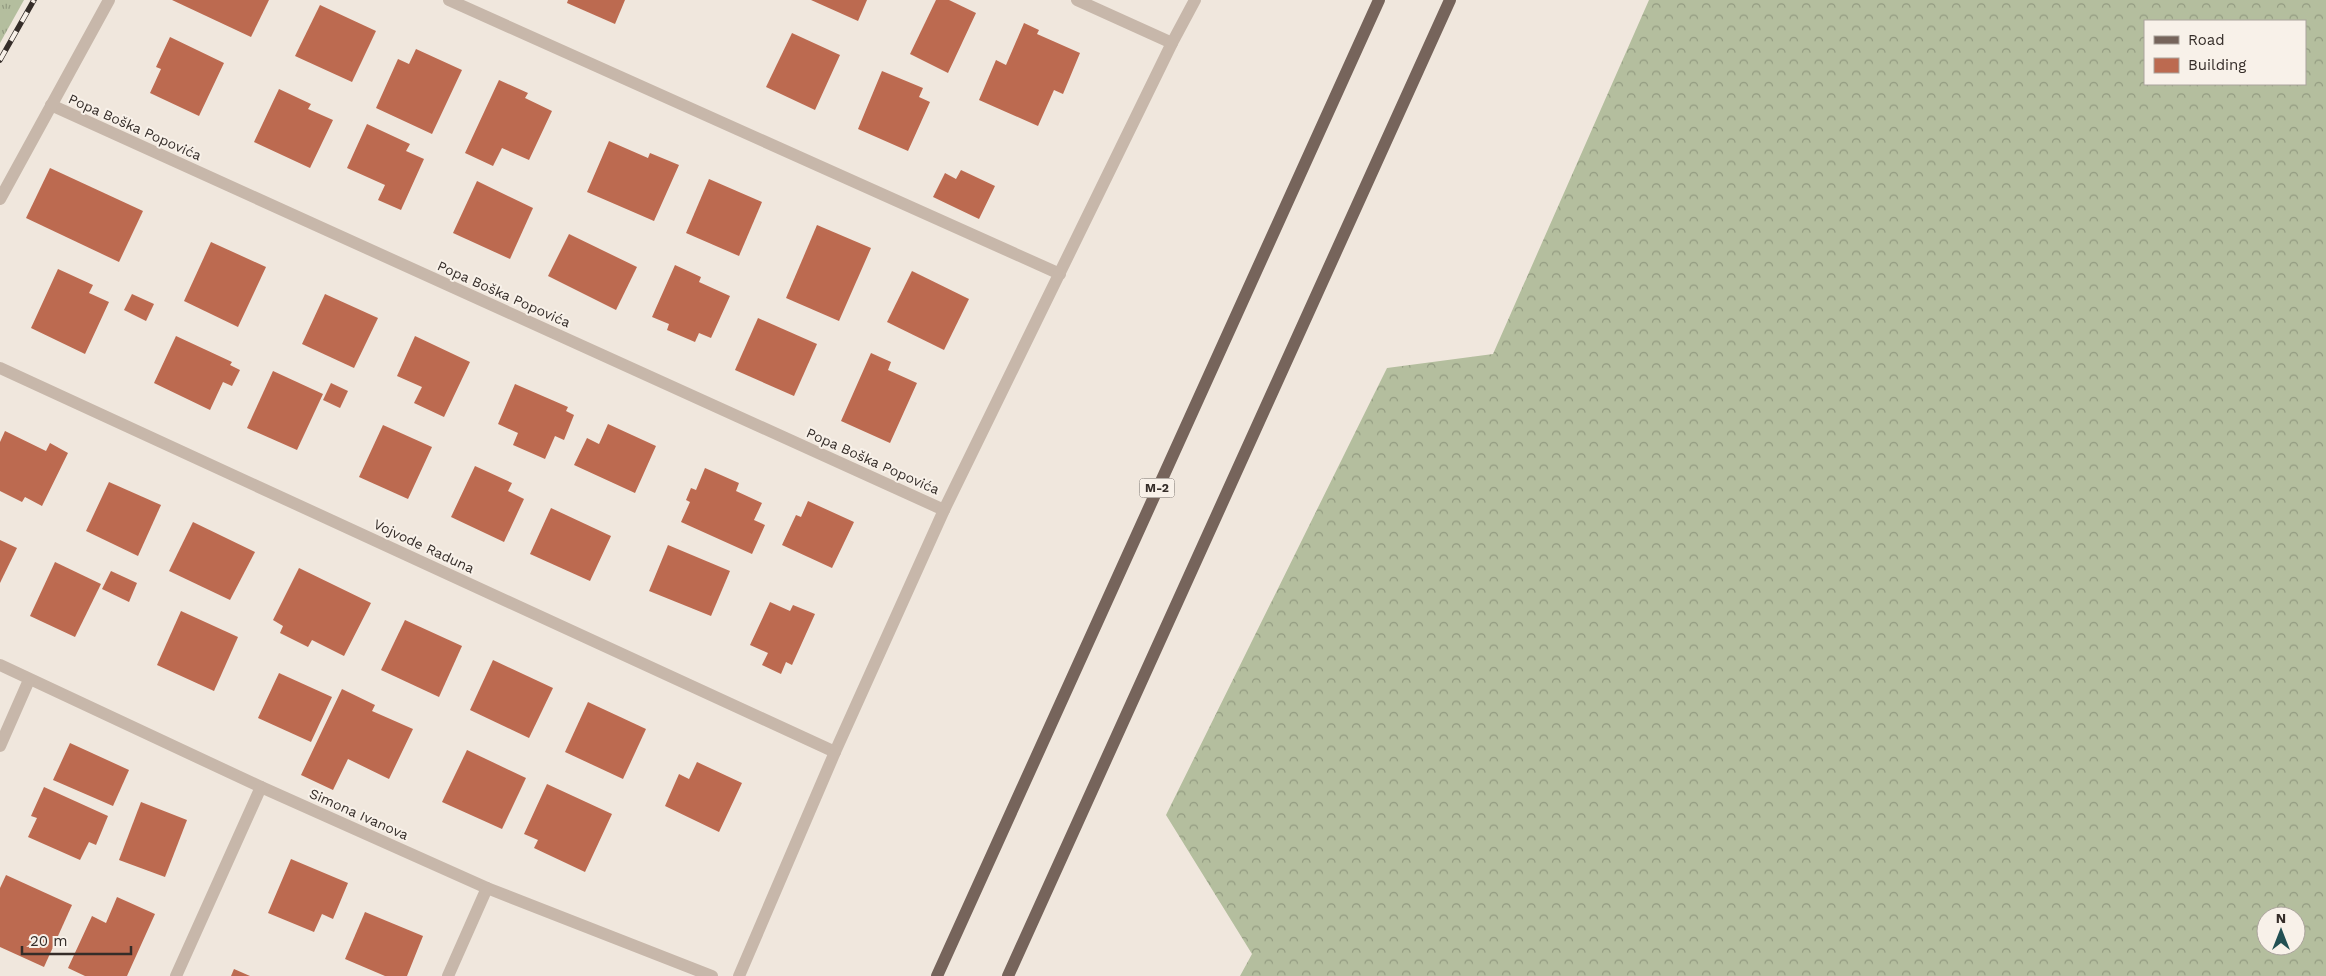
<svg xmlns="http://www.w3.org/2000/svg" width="2326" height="976" font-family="'Work Sans',sans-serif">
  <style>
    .grass { fill: url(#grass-tufts) }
    .forest { fill: url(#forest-crowns); fill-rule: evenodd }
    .building { fill: #bc6a50 }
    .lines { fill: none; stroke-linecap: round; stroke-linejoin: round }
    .minor { stroke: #c7b7aa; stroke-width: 12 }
    .major { stroke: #76645b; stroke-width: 12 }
    .rail-casing { stroke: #352d29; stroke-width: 5.5 }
    .rail { stroke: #f8f1e9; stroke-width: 4; stroke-dasharray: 11; stroke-linecap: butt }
    .labels { text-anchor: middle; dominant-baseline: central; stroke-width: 4; stroke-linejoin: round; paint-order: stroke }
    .shield { fill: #f8f1e9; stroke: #706863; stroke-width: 1 }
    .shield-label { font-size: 12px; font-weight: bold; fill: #352d29 }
    .street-label { font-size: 14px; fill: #352d29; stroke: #f8f1e9 }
  </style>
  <defs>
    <pattern id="grass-tufts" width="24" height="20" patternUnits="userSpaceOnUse" patternTransform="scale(1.25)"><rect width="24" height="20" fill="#b4be9e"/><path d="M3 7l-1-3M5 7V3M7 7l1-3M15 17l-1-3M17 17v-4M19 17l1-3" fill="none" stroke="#939b81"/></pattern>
    <pattern id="forest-crowns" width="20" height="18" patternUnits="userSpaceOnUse" patternTransform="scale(1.25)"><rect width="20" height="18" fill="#b4be9e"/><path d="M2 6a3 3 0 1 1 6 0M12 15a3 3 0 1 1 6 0" fill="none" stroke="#939b81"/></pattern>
  </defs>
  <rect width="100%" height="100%" fill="#f0e7dd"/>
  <polygon class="grass" points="0,0 24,0 0,43"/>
  <path class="forest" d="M1649 0H2326V976H1240L1252 954 1166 815 1387 368 1493 354ZM2145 21H2305V84H2145ZM2266 916H2296V946H2266Z"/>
  <g class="building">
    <polygon points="172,0 269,0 251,37"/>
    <polygon points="568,0 625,0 615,24 567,3"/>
    <polygon points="811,0 867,0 858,21"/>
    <polygon points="936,0 949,0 976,13 948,73 910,54"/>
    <polygon points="320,5 376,31 352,82 295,56"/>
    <polygon points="1024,23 1039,30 1037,34 1080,53 1063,94 1054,90 1038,126 979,100 996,60 1006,65"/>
    <polygon points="792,33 840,55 815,110 766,87"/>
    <polygon points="170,37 224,63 199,116 150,93 161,69 156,67"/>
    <polygon points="416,49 462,70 432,134 376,108 398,59 409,64"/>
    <polygon points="882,71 923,88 919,97 930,102 908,151 858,129"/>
    <polygon points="499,80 528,93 525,98 552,111 529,160 502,148 493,166 465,153"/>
    <polygon points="279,89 311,104 308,109 333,120 310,168 254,142"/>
    <polygon points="367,124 410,144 406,151 424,159 401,210 378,200 385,185 347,168"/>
    <polygon points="609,141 648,158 650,153 679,165 654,221 587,192"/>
    <polygon points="50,168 143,211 119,262 26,218"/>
    <polygon points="961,170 995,186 979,219 933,197 945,173 956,179"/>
    <polygon points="709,179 762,202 739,256 686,233"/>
    <polygon points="477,181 533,208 510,259 453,233"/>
    <polygon points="817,225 871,248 839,321 786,298"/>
    <polygon points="569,234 637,267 616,310 548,276"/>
    <polygon points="211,242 266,267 238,327 184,301"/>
    <polygon points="675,265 701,277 699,282 730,296 711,338 699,333 695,342 667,330 669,324 652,317"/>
    <polygon points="58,269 93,285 89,293 109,302 85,354 31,328"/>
    <polygon points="912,271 969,299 944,350 887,322"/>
    <polygon points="132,294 154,304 146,321 124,310"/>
    <polygon points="325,294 378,318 354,368 302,344"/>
    <polygon points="758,318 817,344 794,396 735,370"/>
    <polygon points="176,336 232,362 230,365 240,370 232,386 223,382 210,410 154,383"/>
    <polygon points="415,336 470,362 444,417 414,403 422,387 397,376"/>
    <polygon points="871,353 891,362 888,370 917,383 890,443 841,421"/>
    <polygon points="273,371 323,394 297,450 247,428"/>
    <polygon points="331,383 348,391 340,408 323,400"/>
    <polygon points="515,384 568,407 566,411 574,415 564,440 555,436 545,459 513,445 518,433 498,424"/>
    <polygon points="608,424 656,446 635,493 574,465 587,438 599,444"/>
    <polygon points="383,425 432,447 408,499 359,477"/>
    <polygon points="5,431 46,451 50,443 68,453 42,506 25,497 22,502 0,491 0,442"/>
    <polygon points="475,466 512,483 508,491 524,499 504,542 451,517"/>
    <polygon points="705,468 739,483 736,491 762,503 754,520 765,525 752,554 681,522 690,502 686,500 691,488 696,490"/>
    <polygon points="109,482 161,505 138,556 86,531"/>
    <polygon points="808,501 854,522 832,568 782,545 796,515 801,517"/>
    <polygon points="551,508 611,536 590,581 530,554"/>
    <polygon points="193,522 255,552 230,600 169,571"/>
    <polygon points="0,540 17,548 0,583"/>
    <polygon points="668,545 730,571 711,616 649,591"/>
    <polygon points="55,562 101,584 75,637 30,616"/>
    <polygon points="299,568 371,603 344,656 312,640 308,647 280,633 283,626 273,620"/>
    <polygon points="111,571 137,583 129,602 102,589"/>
    <polygon points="770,602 790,611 793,605 815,614 792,665 786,662 781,674 762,665 768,653 750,645"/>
    <polygon points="181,611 238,637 214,691 157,665"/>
    <polygon points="405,620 462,646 439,697 381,670"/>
    <polygon points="493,660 553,688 529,738 470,710"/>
    <polygon points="279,673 332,697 311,742 258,718"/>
    <polygon points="342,689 375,705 372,711 413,729 389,779 348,759 333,790 301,775"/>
    <polygon points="588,702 646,729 623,779 565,752"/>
    <polygon points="70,743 129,770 113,806 53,780"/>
    <polygon points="467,750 526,778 502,829 442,802"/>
    <polygon points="697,762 742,783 719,832 665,806 679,774 689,779"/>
    <polygon points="547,784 612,814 585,872 534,848 538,840 524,834"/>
    <polygon points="44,787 108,816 96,845 89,842 80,860 28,837 37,818 31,816"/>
    <polygon points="141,802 187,820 165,877 119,860"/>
    <polygon points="291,859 348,883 333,919 322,914 314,932 268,913"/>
    <polygon points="6,875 72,905 44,967 0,947 0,888"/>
    <polygon points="117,897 155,914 127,976 85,976 68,968 92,916 106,923"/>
    <polygon points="365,912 423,936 407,976 385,976 345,959"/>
    <polygon points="234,969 250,976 231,976"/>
  </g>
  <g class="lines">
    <g class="minor">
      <polyline points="449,0 1060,274"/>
      <polyline points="1077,0 1172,43"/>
      <polyline points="51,105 944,510"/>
      <polyline points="0,199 109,0"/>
      <polyline points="0,368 835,752"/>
      <polyline points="0,665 261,787 487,888 712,976"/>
      <polyline points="0,746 29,680"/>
      <polyline points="176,976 261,787"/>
      <polyline points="448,976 487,888"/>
      <polyline points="739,976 835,752 944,510 1172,43 1195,0"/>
    </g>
    <g class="major">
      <polyline points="937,976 1379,0"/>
      <polyline points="1008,976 1450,0"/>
    </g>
    <g class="rail-casing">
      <polyline id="rail" points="0,60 34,0"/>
    </g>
    <use href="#rail" class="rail"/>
  </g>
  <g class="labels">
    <rect class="shield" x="1139.5" y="478.5" width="35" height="19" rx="4"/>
    <g class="shield-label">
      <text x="1157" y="488">M-2</text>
    </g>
    <g class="street-label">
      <text transform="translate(135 127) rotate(24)">Popa Boška Popovića</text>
      <text transform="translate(504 294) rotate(24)">Popa Boška Popovića</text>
      <text transform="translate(873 461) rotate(24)">Popa Boška Popovića</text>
      <text transform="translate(424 546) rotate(25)">Vojvode Raduna</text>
      <text transform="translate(359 814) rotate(24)">Simona Ivanova</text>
    </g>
  </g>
  <rect x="2144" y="20" width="162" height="65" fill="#f8f1e9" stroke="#aaa39c"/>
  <rect x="2154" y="36" width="25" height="8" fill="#76645b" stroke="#aaa39c"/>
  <text x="2188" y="45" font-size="15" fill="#352d29">Road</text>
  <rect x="2154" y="58" width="25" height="15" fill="#bc6a50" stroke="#aaa39c"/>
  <text x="2188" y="70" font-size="15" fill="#352d29">Building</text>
  <g transform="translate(2281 931)"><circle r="24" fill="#f8f1e9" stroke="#aaa39c"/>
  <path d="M0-4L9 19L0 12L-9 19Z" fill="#225053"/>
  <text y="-8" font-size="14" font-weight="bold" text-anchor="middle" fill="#352d29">N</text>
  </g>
  <path d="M22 946v8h109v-8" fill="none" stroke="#352d29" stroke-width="2.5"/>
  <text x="30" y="946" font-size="15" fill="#352d29" stroke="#f8f1e9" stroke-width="4" paint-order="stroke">20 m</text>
</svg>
